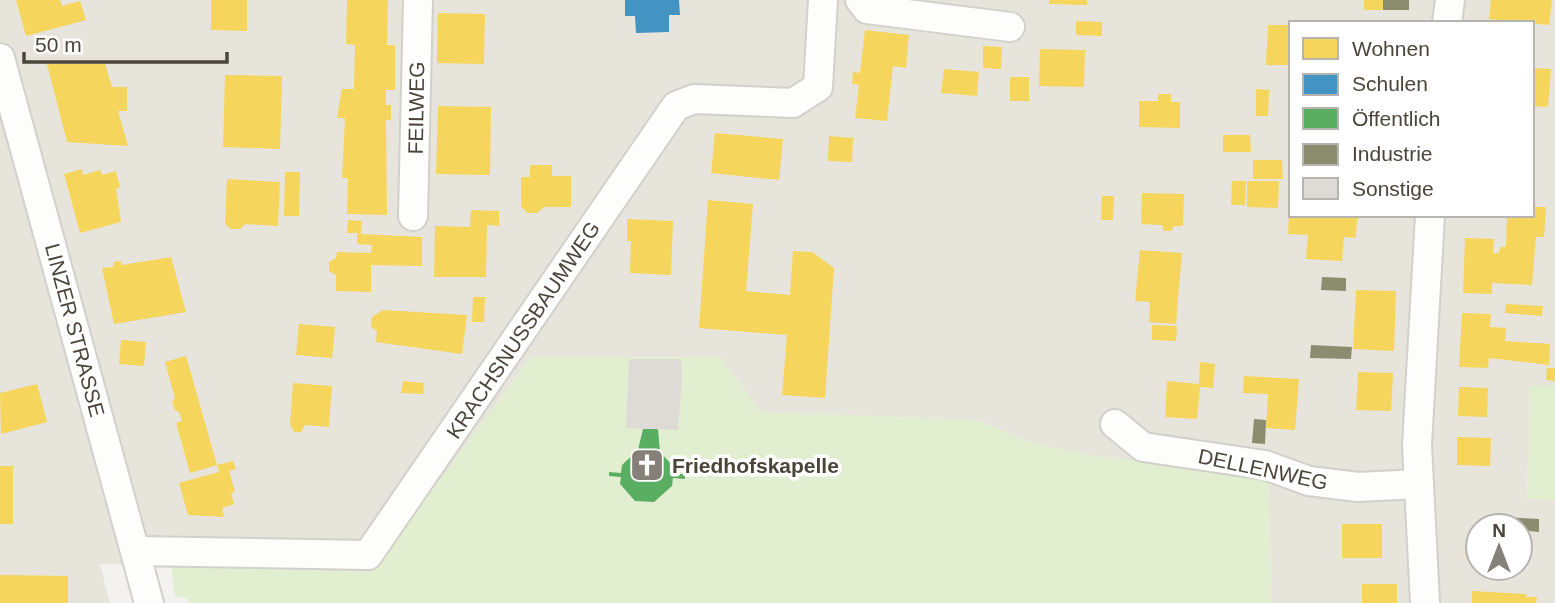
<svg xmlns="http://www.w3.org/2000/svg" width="1555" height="603" font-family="Arial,sans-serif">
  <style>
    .residential { fill: #e7e4dc; fill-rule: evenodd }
    .green { fill: #e1eecf }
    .homes { fill: #f6d55c }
    .schools { fill: #4393c3 }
    .public { fill: #5aae61 }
    .industry { fill: #8c8c6e }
    .building { fill: #dedbd6 }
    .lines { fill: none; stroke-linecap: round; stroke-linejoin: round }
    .street-casing { stroke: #d2d0cb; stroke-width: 32 }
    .street { stroke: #fdfdfc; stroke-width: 28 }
    .labels { text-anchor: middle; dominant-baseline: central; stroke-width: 7; stroke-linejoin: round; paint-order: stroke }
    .street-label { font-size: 21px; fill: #4b4439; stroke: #fff }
    .poi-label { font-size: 21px; font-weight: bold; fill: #4b4439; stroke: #fff; text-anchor: start }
  </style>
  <rect width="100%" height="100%" fill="#f4f2ee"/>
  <path class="residential" d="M0 0H1555V386L1530 387 1527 498 1555 500V603H1272L1268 473 1099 457 1032 443 976 420 761 412 720 357H531L372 572 100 564 110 603H0ZM1291 23H1532V215H1291ZM1478 526H1520V568H1478Z"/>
  <g class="green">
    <polygon points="531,357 720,357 761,412 976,420 1032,443 1099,457 1268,473 1272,603 188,603 188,599 175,596 171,567 372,572"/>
    <polygon points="1530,386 1555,386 1555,500 1527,499"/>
  </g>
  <g class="homes">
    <polygon points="16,0 60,0 62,6 80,1 86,20 26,36"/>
    <polygon points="211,0 247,0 247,31 211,30"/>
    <polygon points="347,0 388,0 387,45 395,45 395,90 386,90 386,105 391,105 391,120 386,120 387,215 347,214 348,178 342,178 345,118 337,118 342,89 354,89 355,45 346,44"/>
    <polygon points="1049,0 1087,0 1087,5 1049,4"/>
    <rect x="1364" y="0" width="19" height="10"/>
    <polygon points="1491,0 1552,0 1549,25 1489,19"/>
    <polygon points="438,13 485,14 484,64 437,63"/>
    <polygon points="1076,21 1102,22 1102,36 1076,35"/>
    <polygon points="1268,25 1291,25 1291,65 1266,65"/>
    <polygon points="865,30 909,35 906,68 893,66 887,121 855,118 859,85 852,84 853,72 860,73"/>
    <polygon points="983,46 1002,47 1001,69 983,68"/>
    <polygon points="1040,49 1085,50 1084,87 1039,86"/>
    <polygon points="47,64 105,64 112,87 127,87 127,111 118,111 128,146 67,142"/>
    <polygon points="1532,68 1551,69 1548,107 1532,106"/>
    <polygon points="944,69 979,72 977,96 941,93"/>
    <polygon points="225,75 282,76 280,149 223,147"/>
    <rect x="1010" y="77" width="19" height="24"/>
    <polygon points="1256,89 1269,90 1268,116 1256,116"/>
    <polygon points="1158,94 1171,94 1171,102 1180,102 1180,128 1139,127 1139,101 1158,101"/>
    <polygon points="438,106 491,107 490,175 436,174"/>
    <polygon points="715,133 783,139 779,180 711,173"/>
    <polygon points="1223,135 1250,135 1251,152 1223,152"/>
    <polygon points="829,136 853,138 852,162 828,161"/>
    <polygon points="1253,160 1282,160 1283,179 1253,179"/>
    <polygon points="530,165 552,165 552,176 571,176 571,207 544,207 537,213 527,213 521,206 521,177 530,177"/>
    <polygon points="82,169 83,175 100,170 102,175 116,171 120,188 116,189 121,222 80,233 64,174"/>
    <polygon points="285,172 300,172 299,216 284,216"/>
    <polygon points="227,179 280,182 278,226 245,224 240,229 231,229 225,224"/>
    <polygon points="1232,181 1246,181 1245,205 1231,205"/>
    <polygon points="1247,181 1279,181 1278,208 1247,207"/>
    <polygon points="1142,193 1184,194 1183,226 1174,226 1171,231 1164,231 1162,225 1141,224"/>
    <polygon points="1102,196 1114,196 1113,220 1101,220"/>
    <polygon points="708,200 753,204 746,291 790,295 793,251 812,252 834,268 825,398 782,395 787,335 699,328"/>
    <polygon points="1532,207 1546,207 1544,237 1536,237 1532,285 1492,283 1492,294 1463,293 1465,238 1494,239 1493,253 1499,253 1500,247 1506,247 1507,215 1532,215"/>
    <polygon points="471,210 499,211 499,226 487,225 486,277 434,277 435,226 470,227"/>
    <polygon points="1289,215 1357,218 1356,238 1344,237 1342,261 1306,259 1308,235 1288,234"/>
    <polygon points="627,219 673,221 671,275 630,273 631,241 627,241"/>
    <polygon points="348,220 362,221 361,234 422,237 422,266 371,265 371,292 336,291 336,275 329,271 329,262 336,258 337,252 371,253 372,245 357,244 357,233 347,233"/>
    <polygon points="1140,250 1182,253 1176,324 1149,322 1150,302 1135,301"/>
    <polygon points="171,257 186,312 114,324 102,268 113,267 114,262 121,261 122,265"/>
    <polygon points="1356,290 1396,291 1394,351 1353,349"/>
    <polygon points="473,297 485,297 484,322 472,322"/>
    <polygon points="1506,304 1543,306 1542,316 1505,313"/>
    <polygon points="383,310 467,315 462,354 376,342 377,331 371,327 372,317"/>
    <polygon points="1462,313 1491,314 1490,327 1506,328 1505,341 1550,344 1549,365 1489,358 1488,368 1459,367"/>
    <polygon points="299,324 335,327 332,358 296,355"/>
    <polygon points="1152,325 1177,326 1176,341 1152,340"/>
    <polygon points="121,340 146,342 144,366 119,364"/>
    <polygon points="186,356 217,465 233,461 236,469 229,471 235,492 231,493 234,504 222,508 224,517 188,515 179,483 219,472 217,465 190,473 176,423 182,421 179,412 175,410 172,402 175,398 165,362"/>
    <polygon points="1200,362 1215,364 1213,388 1200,387 1197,419 1165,417 1167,381 1199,384"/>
    <polygon points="1547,368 1555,368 1555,381 1546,380"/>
    <polygon points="1358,372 1393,373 1391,411 1356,410"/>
    <polygon points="1244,376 1299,379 1295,430 1266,428 1268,394 1243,393"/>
    <polygon points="403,381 424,383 423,394 401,393"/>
    <polygon points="293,383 332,386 329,427 305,425 301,432 294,432 290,424"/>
    <polygon points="37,384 47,422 1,434 0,393"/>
    <polygon points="1459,387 1488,388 1487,417 1458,416"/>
    <polygon points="1457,437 1491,438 1490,466 1457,465"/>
    <rect x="0" y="466" width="13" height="58"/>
    <rect x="1342" y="524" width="40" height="34"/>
    <polygon points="1473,528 1478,528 1478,567 1471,567 1472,558 1465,554 1465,546 1473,542"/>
    <polygon points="0,575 68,576 68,603 0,603"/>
    <rect x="1362" y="584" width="35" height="19"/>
    <polygon points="1472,591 1526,594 1526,597 1537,597 1536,603 1472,603"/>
  </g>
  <polygon class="schools" points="625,0 679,0 680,15 669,15 669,32 636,33 635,16 625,16"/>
  <polygon class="public" points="643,429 658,429 660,452 673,466 673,474 685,474 685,479 673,478 672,486 654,502 635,501 620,484 621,477 609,476 609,472 621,473 622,465 638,450"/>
  <g class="industry">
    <rect x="1383" y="0" width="26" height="10"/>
    <polygon points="1322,277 1346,278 1346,291 1321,290"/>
    <polygon points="1311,345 1352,347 1351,359 1310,358"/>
    <polygon points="1254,419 1266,420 1265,444 1252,443"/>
    <polygon points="1503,517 1539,519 1539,532 1520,530 1520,526 1502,526"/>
  </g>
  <polygon class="building" points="629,359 681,359 682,378 678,430 626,428"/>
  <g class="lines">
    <g class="street-casing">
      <g id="street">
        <polyline points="860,0 867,9 1010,27"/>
        <polyline points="1447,23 1450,0"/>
        <polyline points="0,58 149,603"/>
        <polyline points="413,216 418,0"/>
        <polyline points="1115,424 1143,447 1265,465 1309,481 1358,487 1419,484"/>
        <polyline points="136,551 368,555 676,106 694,99 793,103 818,87 823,0"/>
        <polyline points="1425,603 1417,445 1430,215"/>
      </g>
    </g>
    <use href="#street" class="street"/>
  </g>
  <defs>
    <g id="church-square" transform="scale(1.75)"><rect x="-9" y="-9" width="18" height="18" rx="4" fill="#868178" stroke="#fff"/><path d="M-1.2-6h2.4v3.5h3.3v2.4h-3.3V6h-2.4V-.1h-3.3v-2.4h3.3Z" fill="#fff"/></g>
  </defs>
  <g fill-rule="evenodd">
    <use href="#church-square" x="647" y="465"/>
  </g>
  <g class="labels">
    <g class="street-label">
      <text transform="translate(416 108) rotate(-89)">FEILWEG</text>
      <text transform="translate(75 330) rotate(75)">LINZER STRASSE</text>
      <text transform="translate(523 330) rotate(-56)">KRACHSNUSSBAUMWEG</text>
      <text transform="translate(1263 469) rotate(12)">DELLENWEG</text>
    </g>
    <g class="poi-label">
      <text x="672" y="465">Friedhofskapelle</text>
    </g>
  </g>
  <rect x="1289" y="21" width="245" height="196" fill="#ffffff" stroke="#b7b4b0" stroke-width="2"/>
  <rect x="1303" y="38" width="35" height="21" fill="#f6d55c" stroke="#b7b4b0" stroke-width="2"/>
  <text x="1352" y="56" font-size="21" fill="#4b4439">Wohnen</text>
  <rect x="1303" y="74" width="35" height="21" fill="#4393c3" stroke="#b7b4b0" stroke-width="2"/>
  <text x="1352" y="91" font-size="21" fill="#4b4439">Schulen</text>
  <rect x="1303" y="108" width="35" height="21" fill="#5aae61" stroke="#b7b4b0" stroke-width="2"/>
  <text x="1352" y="126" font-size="21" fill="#4b4439">Öffentlich</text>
  <rect x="1303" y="144" width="35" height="21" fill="#8c8c6e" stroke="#b7b4b0" stroke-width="2"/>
  <text x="1352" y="161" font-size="21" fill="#4b4439">Industrie</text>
  <rect x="1303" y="178" width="35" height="21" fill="#dedbd6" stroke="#b7b4b0" stroke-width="2"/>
  <text x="1352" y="196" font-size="21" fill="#4b4439">Sonstige</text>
  <g transform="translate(1499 547)"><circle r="33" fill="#ffffff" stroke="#b7b4b0" stroke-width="2"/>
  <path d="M0-5L12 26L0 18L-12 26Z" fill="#868178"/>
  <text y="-10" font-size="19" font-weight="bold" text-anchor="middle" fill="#4b4439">N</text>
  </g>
  <path d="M24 52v10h203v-10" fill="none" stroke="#4b4439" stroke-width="3.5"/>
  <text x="35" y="52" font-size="21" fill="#4b4439" stroke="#ffffff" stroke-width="5" paint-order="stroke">50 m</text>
</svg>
